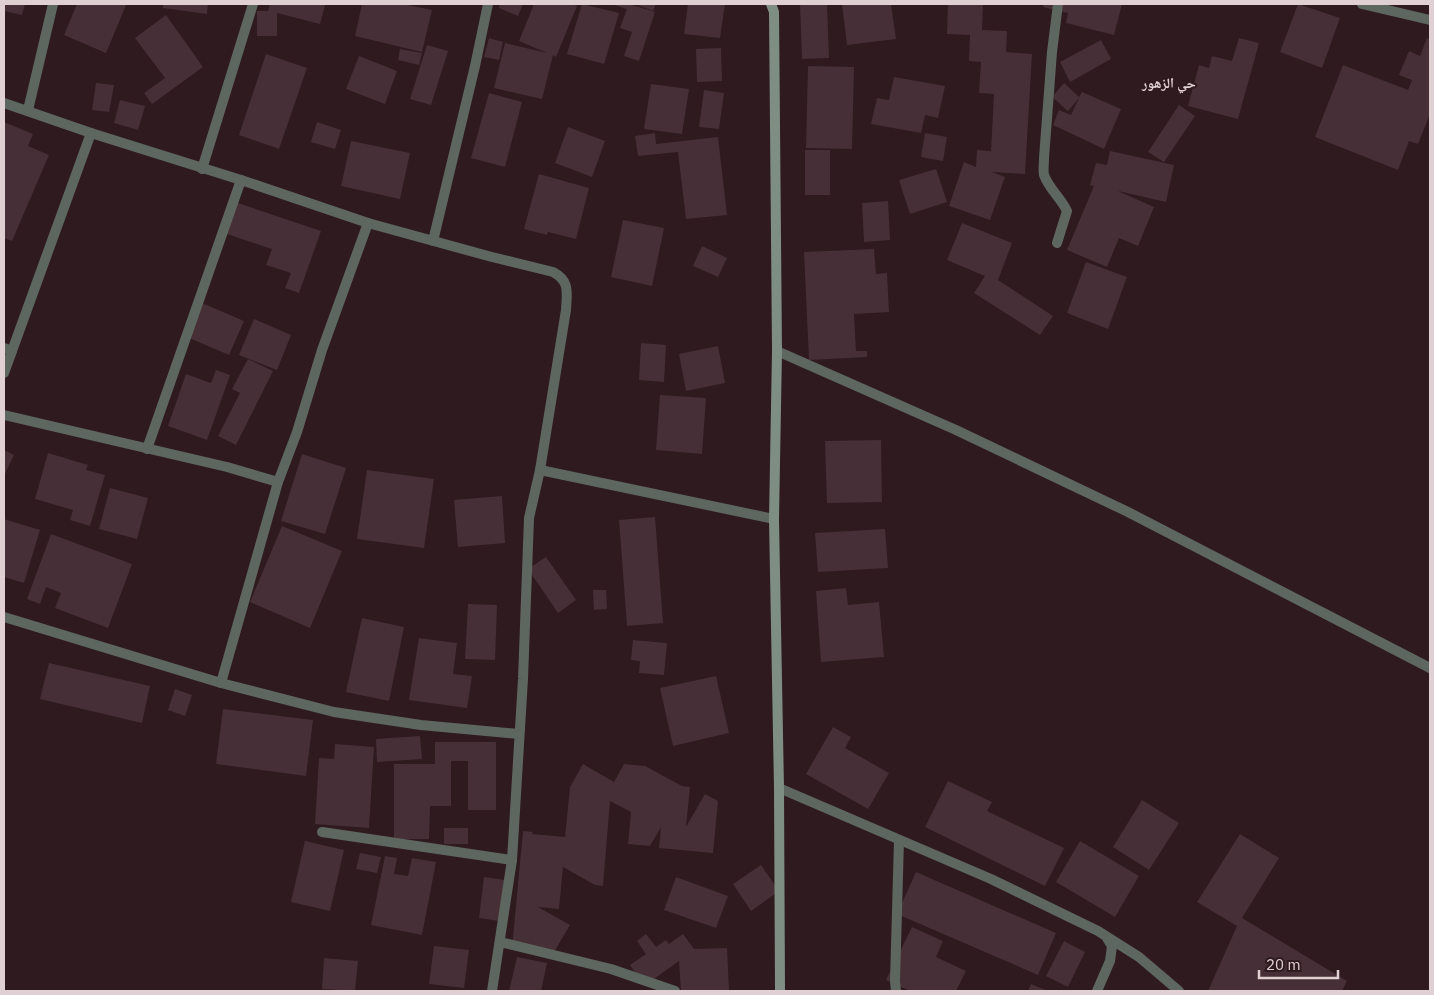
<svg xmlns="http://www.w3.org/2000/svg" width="1434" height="995" font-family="'IBM Plex Sans','Noto Naskh Arabic',sans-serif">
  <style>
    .building { fill: #462f36 }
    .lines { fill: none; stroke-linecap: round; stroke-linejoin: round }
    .street { stroke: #5d665f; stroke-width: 10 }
    .secondary { stroke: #7f8e83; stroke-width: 10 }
    .labels { text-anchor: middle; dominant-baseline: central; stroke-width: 4; stroke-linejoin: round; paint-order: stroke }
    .neighbourhood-label { font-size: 14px; font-weight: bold; fill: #e0d0d4; stroke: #2f1a20 }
  </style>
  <rect width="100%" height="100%" fill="#2f1a20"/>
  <g class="building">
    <polygon points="4,4 25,4 22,15 4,11"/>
    <polygon points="77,4 122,4 126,5 106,53 64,35"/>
    <polygon points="163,4 208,4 207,14 163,8"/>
    <polygon points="270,4 322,4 325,5 320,24 277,13 277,36 257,36 257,11 268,11"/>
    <polygon points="362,4 403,4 432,10 422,52 355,36"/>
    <polygon points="500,4 523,4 518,16 499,8"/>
    <polygon points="534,4 572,4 577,6 556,57 553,55 542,99 494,88 505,43 547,53 519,41"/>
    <polygon points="582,4 619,13 604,64 567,54"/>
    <polygon points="611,4 629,4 655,12 639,61 624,56 632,32 620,28 627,9"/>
    <polygon points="635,4 656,4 653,11"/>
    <polygon points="688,4 725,4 720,38 684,34"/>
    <polygon points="800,4 827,4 829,58 802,59"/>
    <polygon points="842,4 891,4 896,39 847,45"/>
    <polygon points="948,4 983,4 982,30 1007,31 1006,52 1032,54 1025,174 992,172 1005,177 990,220 949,206 964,162 976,167 977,150 991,151 994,94 979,93 981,62 969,61 970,35 947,34"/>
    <polygon points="1044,4 1122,4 1114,35 1066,23 1068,13 1043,7"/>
    <polygon points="1298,4 1340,18 1322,68 1280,52"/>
    <polygon points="166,15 203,67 152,104 144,93 165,78 135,38"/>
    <polygon points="489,38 503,42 499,60 484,57"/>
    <polygon points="1239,38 1259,43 1238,119 1188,106 1199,65 1209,68 1212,56 1232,61"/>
    <polygon points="1427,38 1430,39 1430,114 1418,144 1409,141 1398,170 1315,137 1343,65 1408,90 1412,80 1399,75 1409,51 1420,56"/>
    <polygon points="1101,40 1111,59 1070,82 1060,62"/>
    <polygon points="427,45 448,51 431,105 410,99"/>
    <polygon points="721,48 722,81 697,82 696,49"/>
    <polygon points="400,49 422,53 419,65 398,60"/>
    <polygon points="266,54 307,68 279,149 239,135"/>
    <polygon points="359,56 397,71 385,104 346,89"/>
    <polygon points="808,66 854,67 852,149 806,148"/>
    <polygon points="894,77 945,86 938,118 925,115 921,133 871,124 877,98 889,100"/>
    <polygon points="96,83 114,85 109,112 92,110"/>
    <polygon points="1064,83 1079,97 1082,92 1121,109 1104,149 1053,125 1059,110 1071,115 1079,98 1068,111 1052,97"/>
    <polygon points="651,84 689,89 682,134 644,129"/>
    <polygon points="704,90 724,93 719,129 699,127"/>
    <polygon points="489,93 522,102 505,167 471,158"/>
    <polygon points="120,100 145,106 138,130 114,123"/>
    <polygon points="1179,105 1195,116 1164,162 1148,152"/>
    <polygon points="4,122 33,134 28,146 49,155 12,241 4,238"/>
    <polygon points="317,122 341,130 335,149 311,142"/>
    <polygon points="568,127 605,141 592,177 555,163"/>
    <polygon points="655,133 656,144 718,137 727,215 686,219 678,152 638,156 635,136"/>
    <polygon points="925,133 947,137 943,161 921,157"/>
    <polygon points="351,141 410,153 400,199 341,186"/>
    <rect x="805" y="150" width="25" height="45"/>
    <polygon points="1110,151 1174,165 1166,202 1118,191 1154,207 1138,246 1119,238 1107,267 1067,250 1094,186 1090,185 1096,163 1107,165"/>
    <polygon points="936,169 947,202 910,214 899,180"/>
    <polygon points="539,174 589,188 576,239 548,232 547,235 524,229"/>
    <polygon points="888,201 890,240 864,242 862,203"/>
    <polygon points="235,202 321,231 299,293 285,288 291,273 266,265 272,249 224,233"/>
    <polygon points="623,220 664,228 652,286 611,277"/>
    <polygon points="962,223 1012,243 998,280 1053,316 1040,335 974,293 985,276 947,260"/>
    <polygon points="702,246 727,258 718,277 693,266"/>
    <polygon points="874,249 876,274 887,273 889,312 854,314 856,351 867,351 867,357 809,360 804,252"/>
    <polygon points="1086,262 1127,277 1108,329 1067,313"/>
    <polygon points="202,303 244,321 229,355 187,337"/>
    <polygon points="254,319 291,335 277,370 239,355"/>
    <polygon points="641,343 666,345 664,382 639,380"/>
    <polygon points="718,346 725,383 686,391 679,354"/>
    <polygon points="248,359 273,371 236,445 218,436 240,393 232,389"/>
    <polygon points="216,370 230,375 207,440 168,426 186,374 211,383"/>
    <polygon points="660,395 706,398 702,454 656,450"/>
    <polygon points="881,440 882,502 827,503 825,441"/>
    <polygon points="4,450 14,455 4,476"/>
    <polygon points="48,453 88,465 86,470 105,475 90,526 70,520 73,510 35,499"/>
    <polygon points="302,454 346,468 325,534 281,521"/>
    <polygon points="367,470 434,479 424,548 357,539"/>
    <polygon points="110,488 148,498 137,539 99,529"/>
    <polygon points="502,496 505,543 458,547 454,500"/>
    <polygon points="655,517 663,623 627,626 619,520"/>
    <polygon points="4,519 40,530 24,583 4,577"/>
    <polygon points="282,526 342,551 310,628 250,602"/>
    <polygon points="885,529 888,568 818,572 815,533"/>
    <polygon points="51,534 132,564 108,628 55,608 61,593 46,587 40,604 27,599"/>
    <polygon points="546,557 576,600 558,613 528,569"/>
    <polygon points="846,588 848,605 879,602 884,657 821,662 816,591"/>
    <polygon points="593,590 606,590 607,609 594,610"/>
    <polygon points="468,604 497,605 495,660 465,659"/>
    <polygon points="362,618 404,627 389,701 346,692"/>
    <polygon points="419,638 457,643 453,674 472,676 467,708 409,700"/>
    <polygon points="633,640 667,643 664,675 639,673 640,661 631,660"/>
    <polygon points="49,663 150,686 142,723 40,699"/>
    <polygon points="716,676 729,733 673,746 660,688"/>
    <polygon points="175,689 192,695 185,716 168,710"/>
    <polygon points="223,709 313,720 306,776 216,764"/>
    <polygon points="833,727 851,737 845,748 889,773 868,809 806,774"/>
    <polygon points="420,736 422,759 377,762 376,739"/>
    <polygon points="435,742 496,742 496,810 468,810 468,761 451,761 451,806 430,806 429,839 394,839 394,764 435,764"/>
    <polygon points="335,744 374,747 369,828 315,824 319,758 334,759"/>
    <polygon points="583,764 614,782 624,764 645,766 682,786 690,787 686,827 705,794 718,801 713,853 659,848 661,827 650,846 628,844 631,812 610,801 603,886 595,885 563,867 559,909 538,907 570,925 554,952 512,948 523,831 533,832 532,834 565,837 570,787"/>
    <polygon points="948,781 992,802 987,811 1064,848 1045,886 925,827"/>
    <polygon points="1142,800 1179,823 1149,870 1113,847"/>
    <rect x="444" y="828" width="24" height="16"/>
    <polygon points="1240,834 1279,858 1242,918 1347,981 1342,991 1208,991 1237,926 1197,902"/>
    <polygon points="305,841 344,850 330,911 291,902"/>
    <polygon points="1080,841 1139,876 1115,917 1056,882"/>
    <polygon points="360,853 381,857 377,873 356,869"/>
    <polygon points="385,856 397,858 394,874 408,876 412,858 436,862 422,935 371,925"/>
    <polygon points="761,865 779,891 751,911 733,884"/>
    <polygon points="916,872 1056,933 1038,975 897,914"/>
    <polygon points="484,877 505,880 499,921 479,918"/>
    <polygon points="676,877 728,896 716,928 664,910"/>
    <polygon points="912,927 943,941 936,957 966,971 956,991 910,991 886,980"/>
    <polygon points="646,934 656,947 666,940 669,944 683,934 694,949 727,948 729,991 681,991 679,961 644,986 630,965 646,954 637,941"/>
    <polygon points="1064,941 1085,952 1068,987 1046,976"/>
    <polygon points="434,946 469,950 464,988 429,984"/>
    <polygon points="517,957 547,963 541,991 509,991"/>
    <polygon points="324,958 358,961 355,991 322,989"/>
    <polygon points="1031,984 1048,991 1028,991"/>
  </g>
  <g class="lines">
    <g class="street">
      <polyline points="1362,4 1430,20"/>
      <path d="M4 103 91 133 241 180 368 223 492 257 553 272C570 281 567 292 566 310L540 470 529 518 523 679 512 860 492 991"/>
      <polyline points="28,110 53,4"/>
      <polyline points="202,169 253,4"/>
      <polyline points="433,241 475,66 488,4"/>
      <path d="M1057 243 1067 211C1061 198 1049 189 1044 175 1043 170 1044 164 1044 158L1052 52 1058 4"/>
      <polyline points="4,348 12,351 91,133"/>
      <polyline points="777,351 956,430 1128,512 1430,668"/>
      <polyline points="4,373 12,351"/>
      <polyline points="4,415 227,467 278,482 297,432 322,350 368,223"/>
      <polyline points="147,449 241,180"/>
      <polyline points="540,470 774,519"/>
      <polyline points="4,617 221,683 334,712 421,725 519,734"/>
      <polyline points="221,683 278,482"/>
      <polyline points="779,788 991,879 1098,931 1139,957 1179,991"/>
      <polyline points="322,832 512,860"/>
      <polyline points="500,942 611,969 675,991"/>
      <polyline points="896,991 895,981 899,840"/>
      <polyline points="1097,991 1110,961 1112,946 1107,938"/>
    </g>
    <polyline class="secondary" points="771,4 774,12 777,351 774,519 779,788 780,991"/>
  </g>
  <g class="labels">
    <g class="neighbourhood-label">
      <text x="1169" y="83">حي الزهور</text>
    </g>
  </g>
  <rect width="1434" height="995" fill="none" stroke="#e0d0d4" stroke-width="10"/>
  <path d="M1259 970v8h79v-8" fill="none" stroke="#e0d0d4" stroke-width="2.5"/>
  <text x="1266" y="970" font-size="15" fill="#e0d0d4" stroke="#2f1a20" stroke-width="4" paint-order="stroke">20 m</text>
</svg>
